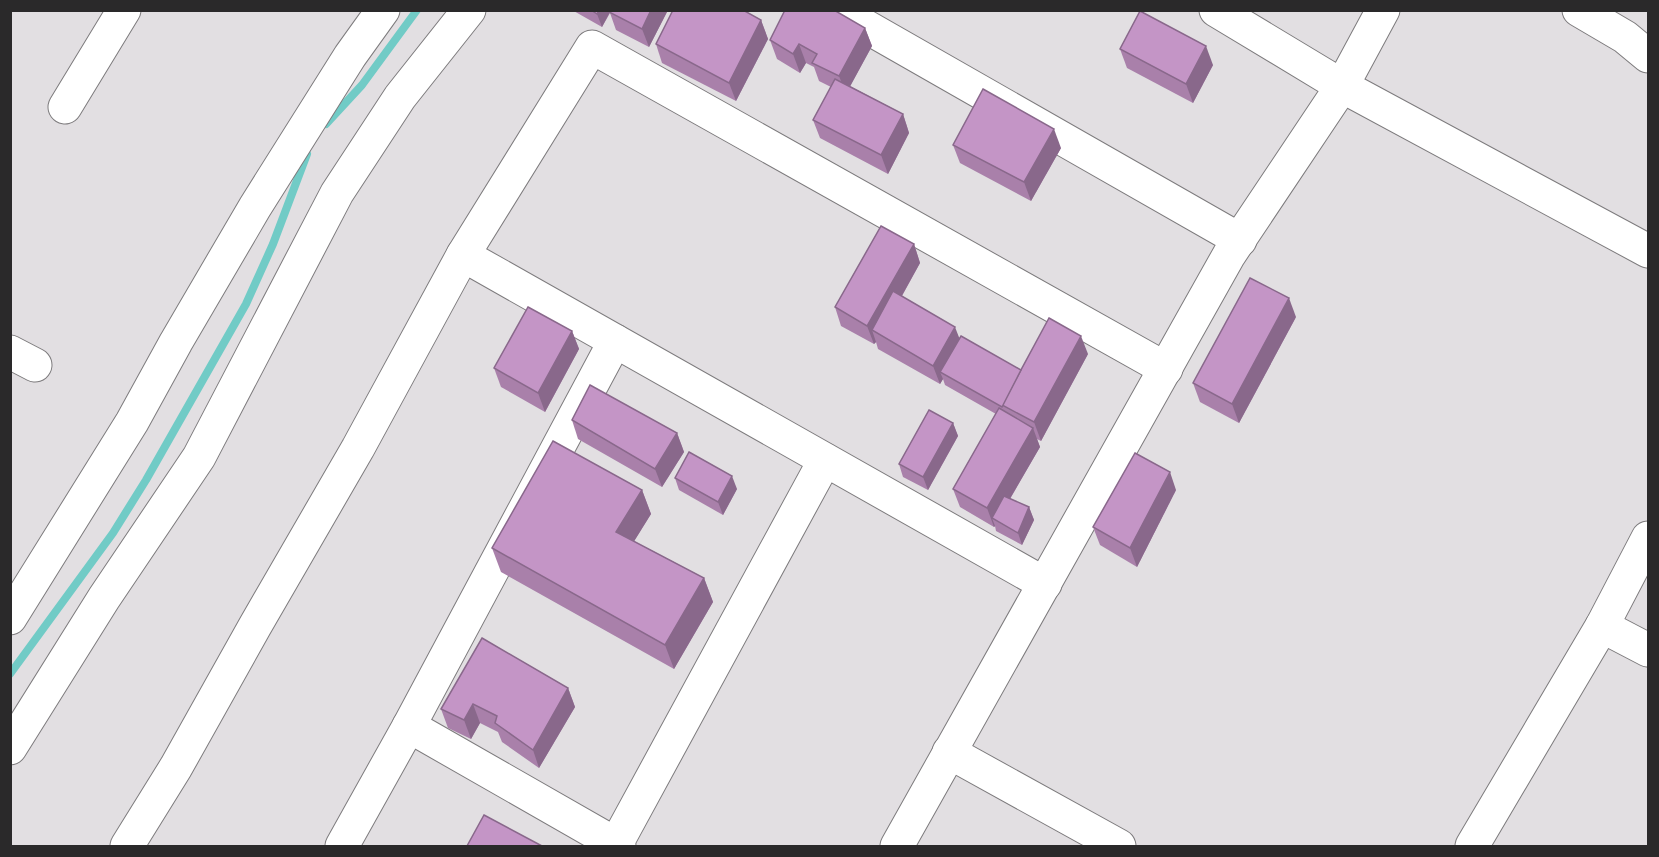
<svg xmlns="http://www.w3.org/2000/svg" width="1659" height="857" font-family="Rubik,sans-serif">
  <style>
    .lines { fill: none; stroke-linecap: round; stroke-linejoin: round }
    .stream { stroke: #71cbc6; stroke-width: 8 }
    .minor-casing { stroke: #7d7b7d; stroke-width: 35 }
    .minor { stroke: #fff; stroke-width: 33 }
    .wall { fill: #a980aa }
    .shaded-wall { fill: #89688b }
    .building { fill: #c495c6; stroke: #89688b; stroke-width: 1.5 }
  </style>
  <rect width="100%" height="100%" fill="#e2dfe2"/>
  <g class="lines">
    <g class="stream">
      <polyline points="326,124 362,85 417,10"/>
      <polyline points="10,674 113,533 146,480 246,304 273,244 307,154"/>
    </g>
    <g class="minor-casing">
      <g id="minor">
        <polyline points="837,10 1240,240"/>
        <polyline points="1216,10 1342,86 1648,251"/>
        <polyline points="1579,10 1625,37 1648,56"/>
        <polyline points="65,107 124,10"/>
        <polyline points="463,255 1045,584"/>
        <polyline points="10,352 35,365"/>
        <polyline points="10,618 132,422 176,342 255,207 350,56 383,10"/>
        <polyline points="1602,626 1648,650"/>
        <polyline points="409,726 619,846"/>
        <polyline points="10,748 104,598 199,457 337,193 400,97 469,10"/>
        <polyline points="949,752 1119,846"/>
        <polyline points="127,846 176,767 255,626 358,448 463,255 592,47 1166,369"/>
        <polyline points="342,846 409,726 615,341"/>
        <polyline points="615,846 825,460"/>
        <polyline points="897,846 1229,255 1342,86 1383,10"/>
        <polyline points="1472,846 1602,626 1648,538"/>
      </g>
    </g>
    <use href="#minor" class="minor"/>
  </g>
  <g class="wall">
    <polygon points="572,10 668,10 649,47 616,30 610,13 602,27"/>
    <polygon points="761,20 768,39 736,101 662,63 656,44"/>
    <polygon points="865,28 872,46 850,86 903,114 909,133 888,174 820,138 813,120 831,87 819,81 814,67 806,63 800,73 777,59 770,40"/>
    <polygon points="1120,49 1213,65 1193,103 1127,68"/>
    <polygon points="953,145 1061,148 1031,201 960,163"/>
    <polygon points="914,244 920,263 902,296 960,338 1021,370 1088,354 1041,441 1037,439 1040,447 1010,499 1029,507 1034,520 1022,545 996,531 995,526 994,527 960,507 953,489 996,414 945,385 943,379 940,384 878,349 876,342 874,344 841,326 835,307"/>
    <polygon points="1296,317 1239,423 1200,402 1193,383"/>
    <polygon points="572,331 579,349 545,412 501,387 494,368"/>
    <polygon points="572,420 677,433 684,452 662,487 578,439"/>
    <polygon points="953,423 958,436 928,490 903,477 899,464"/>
    <polygon points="675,478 737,489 723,515 679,490"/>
    <polygon points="642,490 651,514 634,541 704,578 713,602 674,669 501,572 492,548"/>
    <polygon points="1176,490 1137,567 1100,545 1093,527"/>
    <polygon points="568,688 575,707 539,768 502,742 498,732 480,723 471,739 448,728 441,709"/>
  </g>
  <g class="shaded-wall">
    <polygon points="599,10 611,10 602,27 597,14"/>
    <polygon points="651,10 668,10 649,47 642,29"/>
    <polygon points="761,20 768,39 736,101 729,83"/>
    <polygon points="865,28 872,46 846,94 839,76"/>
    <polygon points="799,44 806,63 800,73 793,54"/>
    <polygon points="1206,46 1213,65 1193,103 1186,84"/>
    <polygon points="903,114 909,133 888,174 881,155"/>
    <polygon points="1054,129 1061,148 1031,201 1024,182"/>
    <polygon points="914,244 920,263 880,335 872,330 876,342 874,344 867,326"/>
    <polygon points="1289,298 1296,317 1239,423 1232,404"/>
    <polygon points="955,327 962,345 940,372 943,379 940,384 933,366"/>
    <polygon points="572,331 579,349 545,412 538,393"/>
    <polygon points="1081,336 1088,354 1041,441 1034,422"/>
    <polygon points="953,423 958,436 928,490 923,477"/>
    <polygon points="1033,428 1040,447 997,521 992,518 995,526 994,527 987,508"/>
    <polygon points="677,433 684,452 662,487 655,469"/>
    <polygon points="1170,472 1176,490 1137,567 1130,548"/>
    <polygon points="732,476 737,489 723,515 718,502"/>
    <polygon points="642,490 651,514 625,556 616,532"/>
    <polygon points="1029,507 1034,520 1022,545 1018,533"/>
    <polygon points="704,578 713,602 674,669 665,645"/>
    <polygon points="568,688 575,707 539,768 533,750"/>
    <polygon points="473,704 480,723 471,739 464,720"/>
  </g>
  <g class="building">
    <polygon points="591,10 599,10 597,14"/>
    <polygon points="610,10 651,10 642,29 609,12"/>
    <polygon points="673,10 743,10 761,20 729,83 656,44"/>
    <polygon points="785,10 834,10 865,28 839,76 812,63 817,54 799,44 793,54 770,40"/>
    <polygon points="1140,11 1206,46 1186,84 1120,49"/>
    <polygon points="835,79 903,114 881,155 813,120"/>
    <polygon points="983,89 1054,129 1024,182 953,145"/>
    <polygon points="881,226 914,244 867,326 835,307"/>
    <polygon points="1250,278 1289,298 1232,404 1193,383"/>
    <polygon points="893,291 955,327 933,366 872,330"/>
    <polygon points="528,307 572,331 538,393 494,368"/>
    <polygon points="1049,318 1081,336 1034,422 1002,405"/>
    <polygon points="961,336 1021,370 1002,407 940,372"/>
    <polygon points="590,385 677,433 655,469 572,420"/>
    <polygon points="999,408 1033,428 987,508 953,489"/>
    <polygon points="929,410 953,423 923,477 899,464"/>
    <polygon points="553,441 642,490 616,532 704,578 665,645 492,548"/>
    <polygon points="689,452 732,476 718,502 675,478"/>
    <polygon points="1135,453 1170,472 1130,548 1093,527"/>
    <polygon points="1004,496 1029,507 1018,533 992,518"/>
    <polygon points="482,638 568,688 533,750 495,723 497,716 473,704 464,720 441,709"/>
    <polygon points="484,815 542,846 467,846"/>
  </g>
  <rect width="1659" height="857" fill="none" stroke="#2a292a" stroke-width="24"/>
</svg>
